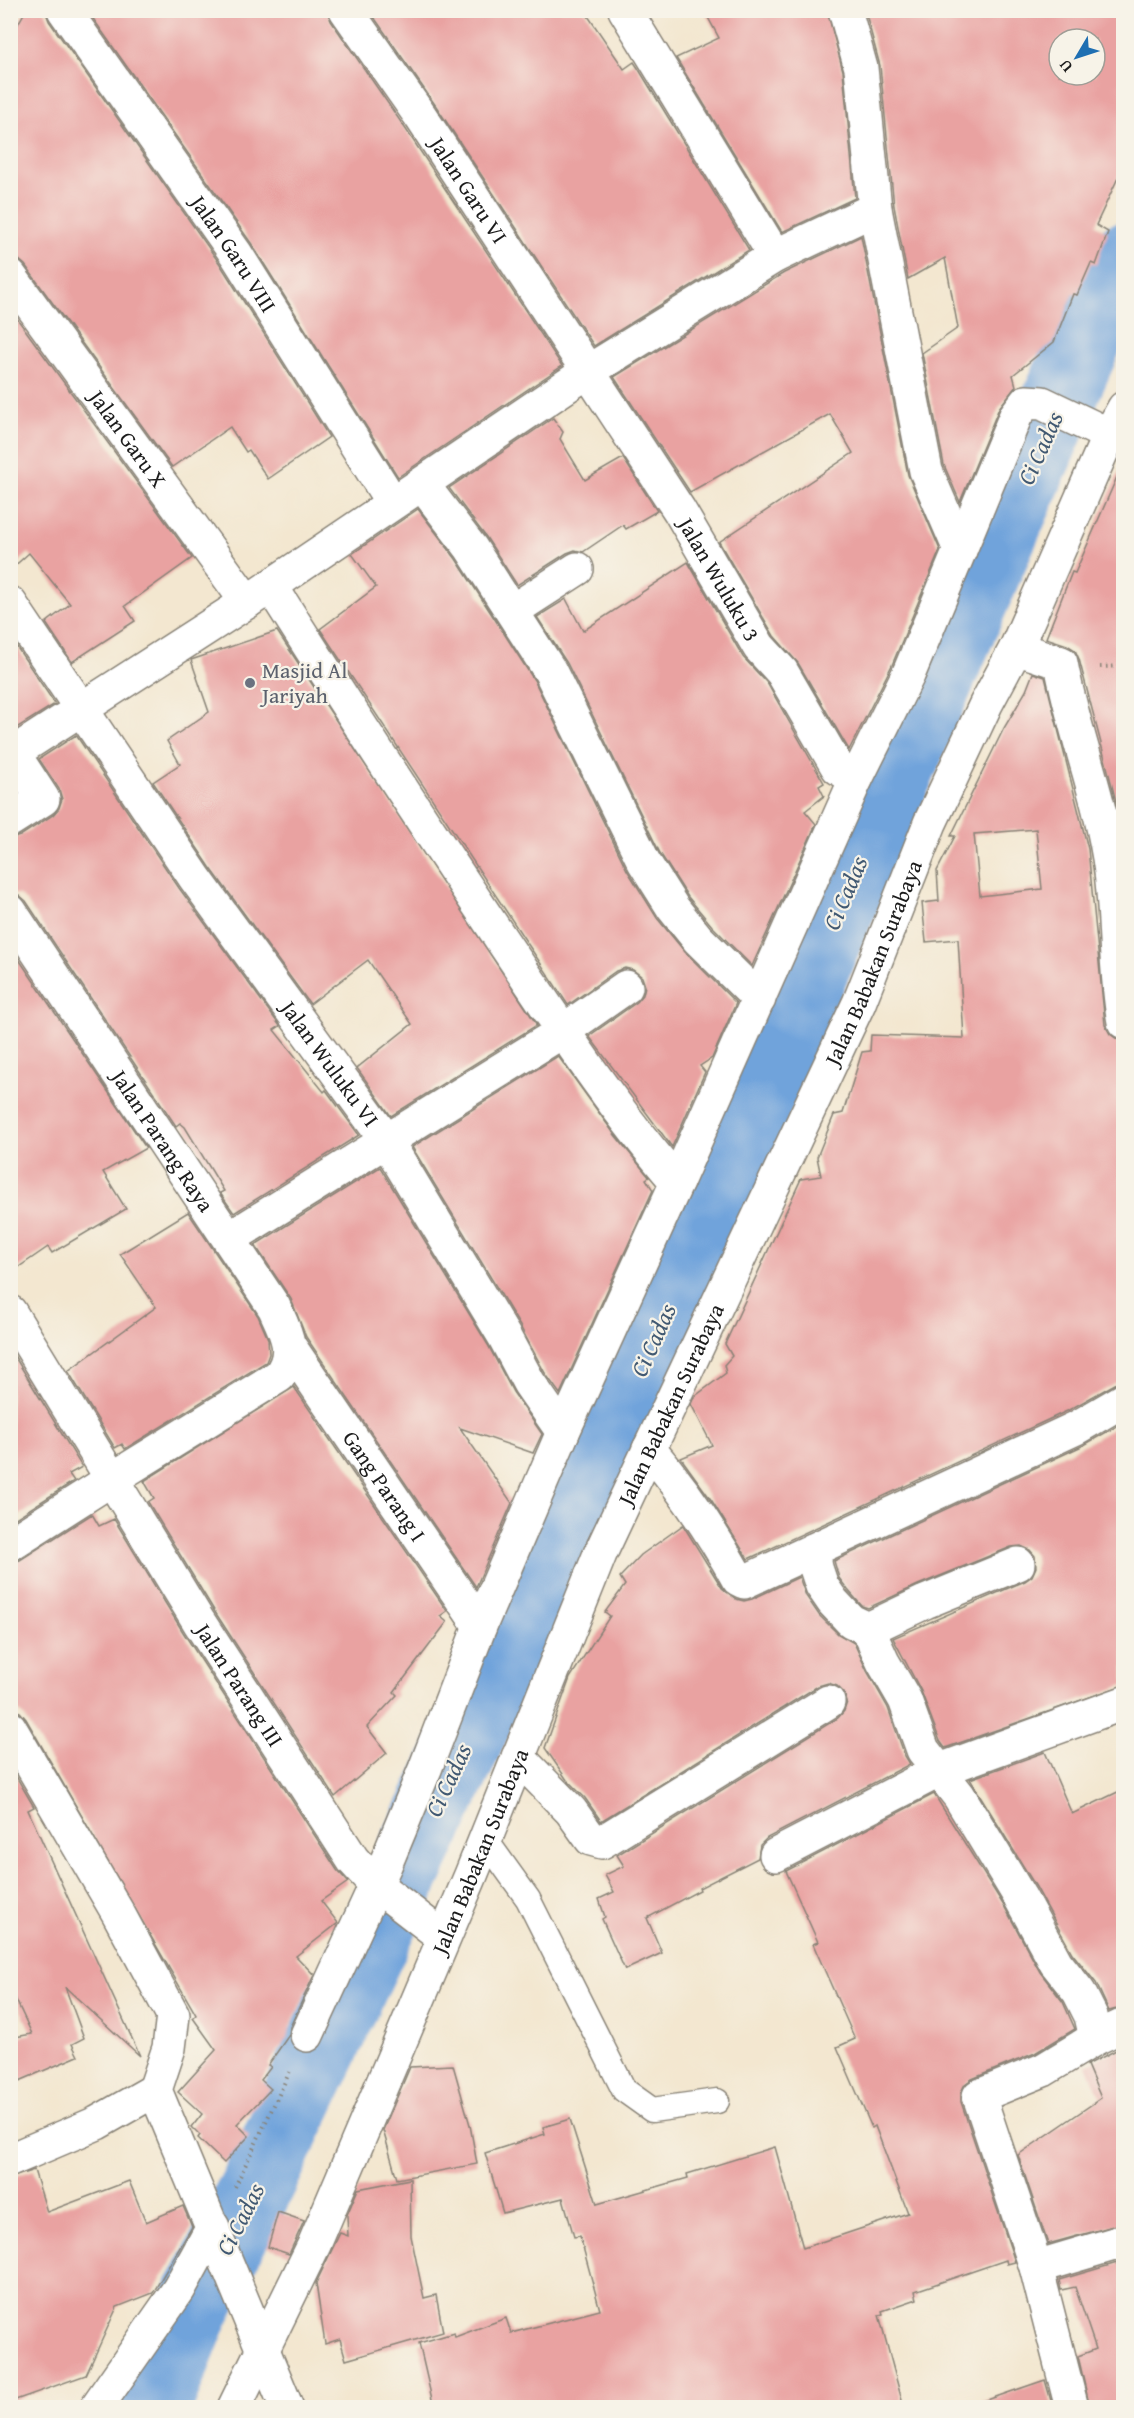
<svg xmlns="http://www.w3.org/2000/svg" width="1134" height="2418" font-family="'Gentium Book Plus',serif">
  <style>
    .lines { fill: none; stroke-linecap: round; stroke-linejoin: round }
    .river { stroke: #6fa3db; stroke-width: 74 }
    .building { fill: #e9a2a1; fill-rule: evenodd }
    .service-casing { stroke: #888276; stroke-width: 27 }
    .minor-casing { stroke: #888276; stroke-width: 36 }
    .path { stroke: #888276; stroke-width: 4; stroke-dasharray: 1.5 4.5; stroke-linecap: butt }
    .service { stroke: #fff; stroke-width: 24 }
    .minor { stroke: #fff; stroke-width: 33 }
    .worship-dot { fill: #6b7280; stroke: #f7f3e8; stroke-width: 2 }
    .labels { text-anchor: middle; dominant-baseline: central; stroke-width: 4.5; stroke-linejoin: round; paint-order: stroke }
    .street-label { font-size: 22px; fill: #1c1c1c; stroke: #f7f3e8 }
    .worship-label { font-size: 22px; fill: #5b616d; stroke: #f7f3e8; text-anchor: start }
    .water-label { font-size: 24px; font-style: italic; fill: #415972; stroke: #f7f3e8 }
  </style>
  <rect width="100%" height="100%" fill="#f7f3e8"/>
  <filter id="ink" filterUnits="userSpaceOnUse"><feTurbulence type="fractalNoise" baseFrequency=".0167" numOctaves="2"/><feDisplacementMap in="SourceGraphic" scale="12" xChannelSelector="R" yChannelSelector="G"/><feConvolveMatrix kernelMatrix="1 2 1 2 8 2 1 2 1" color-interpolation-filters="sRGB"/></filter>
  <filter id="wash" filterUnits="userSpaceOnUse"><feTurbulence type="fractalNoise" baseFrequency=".008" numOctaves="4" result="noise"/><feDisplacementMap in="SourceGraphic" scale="24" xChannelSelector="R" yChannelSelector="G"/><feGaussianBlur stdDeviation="1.35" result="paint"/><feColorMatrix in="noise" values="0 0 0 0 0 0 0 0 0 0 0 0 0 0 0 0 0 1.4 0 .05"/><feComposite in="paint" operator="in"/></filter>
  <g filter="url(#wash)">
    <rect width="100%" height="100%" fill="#f3e7d0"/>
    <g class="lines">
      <polyline class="river" points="154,2408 193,2311 259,2182 649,1352 876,820 1110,283 1124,259"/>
    </g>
    <g id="blocks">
      <g class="building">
        <polygon points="26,10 45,10 49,21 220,264 329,437 268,479 249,450 246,452 230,427 172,467 25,265 18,259 10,258 10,38"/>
        <polygon points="87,10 327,10 331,21 405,128 562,366 398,477 251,243"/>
        <polygon points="369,10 584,10 624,69 634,62 638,68 749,250 594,346 436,106"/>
        <polygon points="704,10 827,10 843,71 855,198 782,232 676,58 719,38"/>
        <path d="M865 10H1124L1123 167 1096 225 1108 232 1096 265 1091 263 1077 295 1073 294 1054 342 1013 375 1016 386 999 408 960 502 944 465 922 353 958 328 945 258 908 279 894 206 880 66ZM1059 39H1095V75H1059Z"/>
        <polygon points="861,236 908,475 940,550 892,665 849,750 798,663 774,636 719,542 853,453 830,414 690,492 614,377 784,273"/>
        <polygon points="10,309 192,558 125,606 135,621 72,662 46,623 70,604 29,553 10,570"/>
        <polygon points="553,418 563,432 560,439 585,480 623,458 657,511 626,529 623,525 583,552 575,550 567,553 517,585 486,537 449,488"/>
        <polygon points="1124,461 1124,808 1118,809 1079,659 1075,650 1067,645 1046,638 1072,572 1075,573"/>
        <polygon points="418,509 456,559 534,680 627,870 657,918 685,952 736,1003 712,1058 700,1066 705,1072 672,1147 589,1036 637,1002 643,995 645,986 642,977 633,970 625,968 616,971 568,1005 320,629 376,587 352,554"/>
        <polygon points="688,562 743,657 767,683 824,783 819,786 824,796 805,811 816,824 752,966 712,926 688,897 660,853 567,663 537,617 566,599 583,631"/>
        <polygon points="277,631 537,1025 391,1116 357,1068 412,1024 368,960 310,1004 210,867 153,782 180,764 167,741 209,712 191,660"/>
        <polygon points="16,646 55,704 10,732 10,650"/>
        <path d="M1033 673 1045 677 1088 849 1105 1025 1110 1034 1117 1039 1124 1040V1381L1115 1384 1067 1411 748 1559 712 1501 681 1458 712 1445 691 1404 694 1397 726 1373 724 1365 732 1356 725 1344 801 1179 821 1176 817 1157 834 1115 843 1113 862 1052 870 1051 871 1035 964 1038 958 939 926 942 922 903 939 901 937 871 955 836H951L1004 728 1026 691ZM1036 829 1042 889 980 896 974 834Z"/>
        <polygon points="76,735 179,888 280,1026 274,1030 324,1092 326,1090 359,1135 234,1213 220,1193 224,1191 185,1127 180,1123 176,1126 26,901 19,895 10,893 10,839 20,836 53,815 59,808 62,799 59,789 39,759"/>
        <polygon points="10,946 146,1148 103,1172 126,1209 52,1253 48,1247 10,1273"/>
        <polygon points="558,1056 615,1135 649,1177 646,1179 653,1190 560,1394 545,1373 520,1326 412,1147"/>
        <polygon points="380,1167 488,1345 513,1392 542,1434 533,1453 460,1428 512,1503 476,1587 306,1337 291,1299 255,1245"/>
        <polygon points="188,1212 258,1316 268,1339 269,1354 266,1362 125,1449 122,1444 115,1448 68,1371 156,1307 120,1254"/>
        <polygon points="10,1349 82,1467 69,1474 74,1481 11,1521"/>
        <polygon points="294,1387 447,1611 440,1616 447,1622 394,1692 397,1695 367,1727 387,1753 335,1797 215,1612 148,1502 154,1498 144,1481"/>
        <polygon points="1124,1422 1124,1685 945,1748 940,1741 921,1691 893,1638 1025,1581 1032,1576 1036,1567 1035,1556 1030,1550 1021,1546 1011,1547 918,1585 868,1608 862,1606 848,1590 839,1578 834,1561 1084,1445"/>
        <polygon points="92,1514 99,1526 114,1519 183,1632 337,1870 348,1882 321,1901 338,1923 296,1956 314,1975 290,2027 289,2035 268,2065 271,2067 261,2080 271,2089 237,2124 249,2136 224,2163 198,2138 200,2135 192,2127 202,2114 178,2092 216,2050 193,2018 196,2015 26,1719 20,1712 10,1709 10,1563 20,1560"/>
        <polygon points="683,1525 722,1588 736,1599 744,1601 752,1599 799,1577 806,1596 819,1615 838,1634 854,1643 867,1671 888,1708 905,1756 910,1764 767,1838 760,1845 758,1858 699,1888 700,1890 647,1918 662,1953 625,1970 602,1919 605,1917 599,1899 614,1892 605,1875 624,1866 617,1855 838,1718 844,1711 847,1702 844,1693 837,1686 828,1683 818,1686 601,1821 585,1798 567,1780 545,1748 570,1678 610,1616 605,1612 625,1585 620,1577 641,1555"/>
        <polygon points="1045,1752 1072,1814 1124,1789 1124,2007 1109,2011 1096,1983 1072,1953 1036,1887 970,1779"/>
        <polygon points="10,1766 34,1807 28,1810 140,2056 65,1987 84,2038 72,2044 78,2056 10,2085 10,2038 32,2034 10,1987"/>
        <polygon points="934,1794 1004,1906 1040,1972 1063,2002 1075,2029 1035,2053 972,2079 965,2084 961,2092 961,2102 1015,2262 1007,2264 1006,2260 915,2291 917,2299 882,2311 883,2314 879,2315 904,2408 434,2408 419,2343 454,2333 455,2337 506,2318 511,2333 600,2310 580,2236 574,2237 563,2198 503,2213 485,2153 545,2134 543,2127 570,2119 597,2204 688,2178 687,2174 775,2147 803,2248 908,2213 875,2126 872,2128 837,2047 855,2039 813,1944 818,1942 786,1871"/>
        <polygon points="1124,2046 1124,2223 1048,2244 1018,2155 1101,2098 1087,2065"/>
        <polygon points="453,2065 470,2125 477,2164 397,2179 383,2130 410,2067"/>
        <polygon points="34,2170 47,2212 129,2181 146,2222 183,2206 192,2227 153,2293 117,2307 86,2375 10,2402 10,2178"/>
        <polygon points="410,2179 411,2236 424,2298 436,2295 443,2332 346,2360 340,2339 325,2344 316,2283 340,2233 348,2236 347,2215 358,2189"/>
        <polygon points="278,2212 304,2221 289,2254 268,2247"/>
        <polygon points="1124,2261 1124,2408 1090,2408 1078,2356 1096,2349 1075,2287 1061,2290 1059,2280"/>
        <polygon points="1045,2380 1053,2408 981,2408 981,2402"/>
      </g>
    </g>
  </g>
  <g filter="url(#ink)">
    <use href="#blocks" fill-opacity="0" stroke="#888276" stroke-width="1.5"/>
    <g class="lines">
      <g class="service-casing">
        <polyline id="service" points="485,1839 528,1899 624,2090 652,2110 717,2101"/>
      </g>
      <g class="minor-casing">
        <g id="minor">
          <path id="s1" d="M64 10 236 254 392 502"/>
          <path id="s2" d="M346 10 421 117 679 510 759 647 782 672 838 768 856 779"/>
          <polyline points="625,10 775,256"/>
          <polyline points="845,10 861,68 875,209 926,471 960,550"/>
          <path id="s3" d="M10 276 247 602"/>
          <polyline points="422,484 471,548 550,671 644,862 673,908 698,939 759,999"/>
          <path d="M271 586C346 705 423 822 501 939 557 1022 611 1106 677 1182L563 1432 480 1626 425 1769 386 1863 307 2035"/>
          <path id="s4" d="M10 603 195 878 386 1140 504 1336 529 1383 563 1432"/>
          <polyline points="512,611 577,569"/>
          <path d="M1016 648 1061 663C1074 734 1102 801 1111 872 1117 922 1115 973 1124 1022"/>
          <polyline points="10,820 43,799 13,753 247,602 587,372 775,256 875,209"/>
          <path id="s5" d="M10 911 274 1307C285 1331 298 1352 279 1376L112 1479 10 1544"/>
          <polyline points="677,1182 856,779 909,673 1016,415 1026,402 1042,403 1109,435"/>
          <polyline points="230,1238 563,1031 626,987"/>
          <path id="s6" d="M10 1312 199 1622 353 1860 376 1885 443 1937"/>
          <path id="s7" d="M290 1347 480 1626"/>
          <path d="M649 1449C684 1490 712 1532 738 1579L744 1582 1076 1428 1124 1400"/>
          <polyline points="813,1550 816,1568 822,1586 833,1602 851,1621 868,1629 883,1662 905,1700 923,1750 959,1796 1020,1897 1056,1963 1079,1992 1091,2016 1096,2038"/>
          <polyline points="868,1629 925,1602 1018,1564"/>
          <polyline points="10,1728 118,1913 173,2015 169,2048 155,2090 287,2408"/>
          <polyline points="518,1757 571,1811 591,1839 602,1842 828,1702"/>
          <polyline points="776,1855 940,1770 1124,1703"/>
          <polyline points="10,2160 97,2123 155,2090"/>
          <polyline points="1036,2267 1124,2241"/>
          <polyline points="96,2408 179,2289 213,2227"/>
          <path id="s8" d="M234 2408 314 2245 471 1875 600 1554 859 1003 930 823 986 704 1016 648 1109 435 1124 408"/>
          <polyline points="1072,2408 1036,2267 979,2096 1043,2070 1096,2038 1124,2025"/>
        </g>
      </g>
      <g class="path">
        <polyline points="1100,667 1124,666"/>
        <polyline points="235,2187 291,2069"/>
      </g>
      <use href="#service" class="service"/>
      <use href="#minor" class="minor"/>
    </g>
  </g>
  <circle class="worship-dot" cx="250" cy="683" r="6"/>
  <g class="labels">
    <g class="street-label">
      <text stroke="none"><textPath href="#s2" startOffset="218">Jalan Garu VI</textPath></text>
      <text stroke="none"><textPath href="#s1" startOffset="297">Jalan Garu VIII</textPath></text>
      <text stroke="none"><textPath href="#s3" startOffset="201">Jalan Garu X</textPath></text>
      <text stroke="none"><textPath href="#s2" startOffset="681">Jalan Wuluku 3</textPath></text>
      <text stroke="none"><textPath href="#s8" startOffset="1581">Jalan Babakan Surabaya</textPath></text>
      <text stroke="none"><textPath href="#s4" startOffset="561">Jalan Wuluku VI</textPath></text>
      <text stroke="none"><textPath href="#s5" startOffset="276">Jalan Parang Raya</textPath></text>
      <text stroke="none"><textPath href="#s8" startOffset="1095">Jalan Babakan Surabaya</textPath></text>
      <text stroke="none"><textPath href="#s7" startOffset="168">Gang Parang I</textPath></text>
      <text stroke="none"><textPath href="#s6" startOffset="438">Jalan Parang III</textPath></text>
      <text stroke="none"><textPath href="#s8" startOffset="609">Jalan Babakan Surabaya</textPath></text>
    </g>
    <g class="worship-label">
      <text x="262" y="670">Masjid Al<tspan x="262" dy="25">Jariyah</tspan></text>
    </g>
    <g class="water-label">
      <text transform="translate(1040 448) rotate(-66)">Ci Cadas</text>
      <text transform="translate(845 893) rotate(-67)">Ci Cadas</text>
      <text transform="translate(653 1340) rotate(-66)">Ci Cadas</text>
      <text transform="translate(448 1780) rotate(-65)">Ci Cadas</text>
      <text transform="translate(240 2219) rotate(-63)">Ci Cadas</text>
    </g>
  </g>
  <rect width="1134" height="2418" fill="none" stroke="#f7f3e8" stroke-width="36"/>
  <g transform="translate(1077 57) rotate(231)"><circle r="28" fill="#f7f3e8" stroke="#9f9d96" stroke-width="1.5"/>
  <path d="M0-4.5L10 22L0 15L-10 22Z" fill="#1f6fb2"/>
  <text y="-9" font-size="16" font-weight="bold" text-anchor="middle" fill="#1c1c1c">U</text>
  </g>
</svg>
